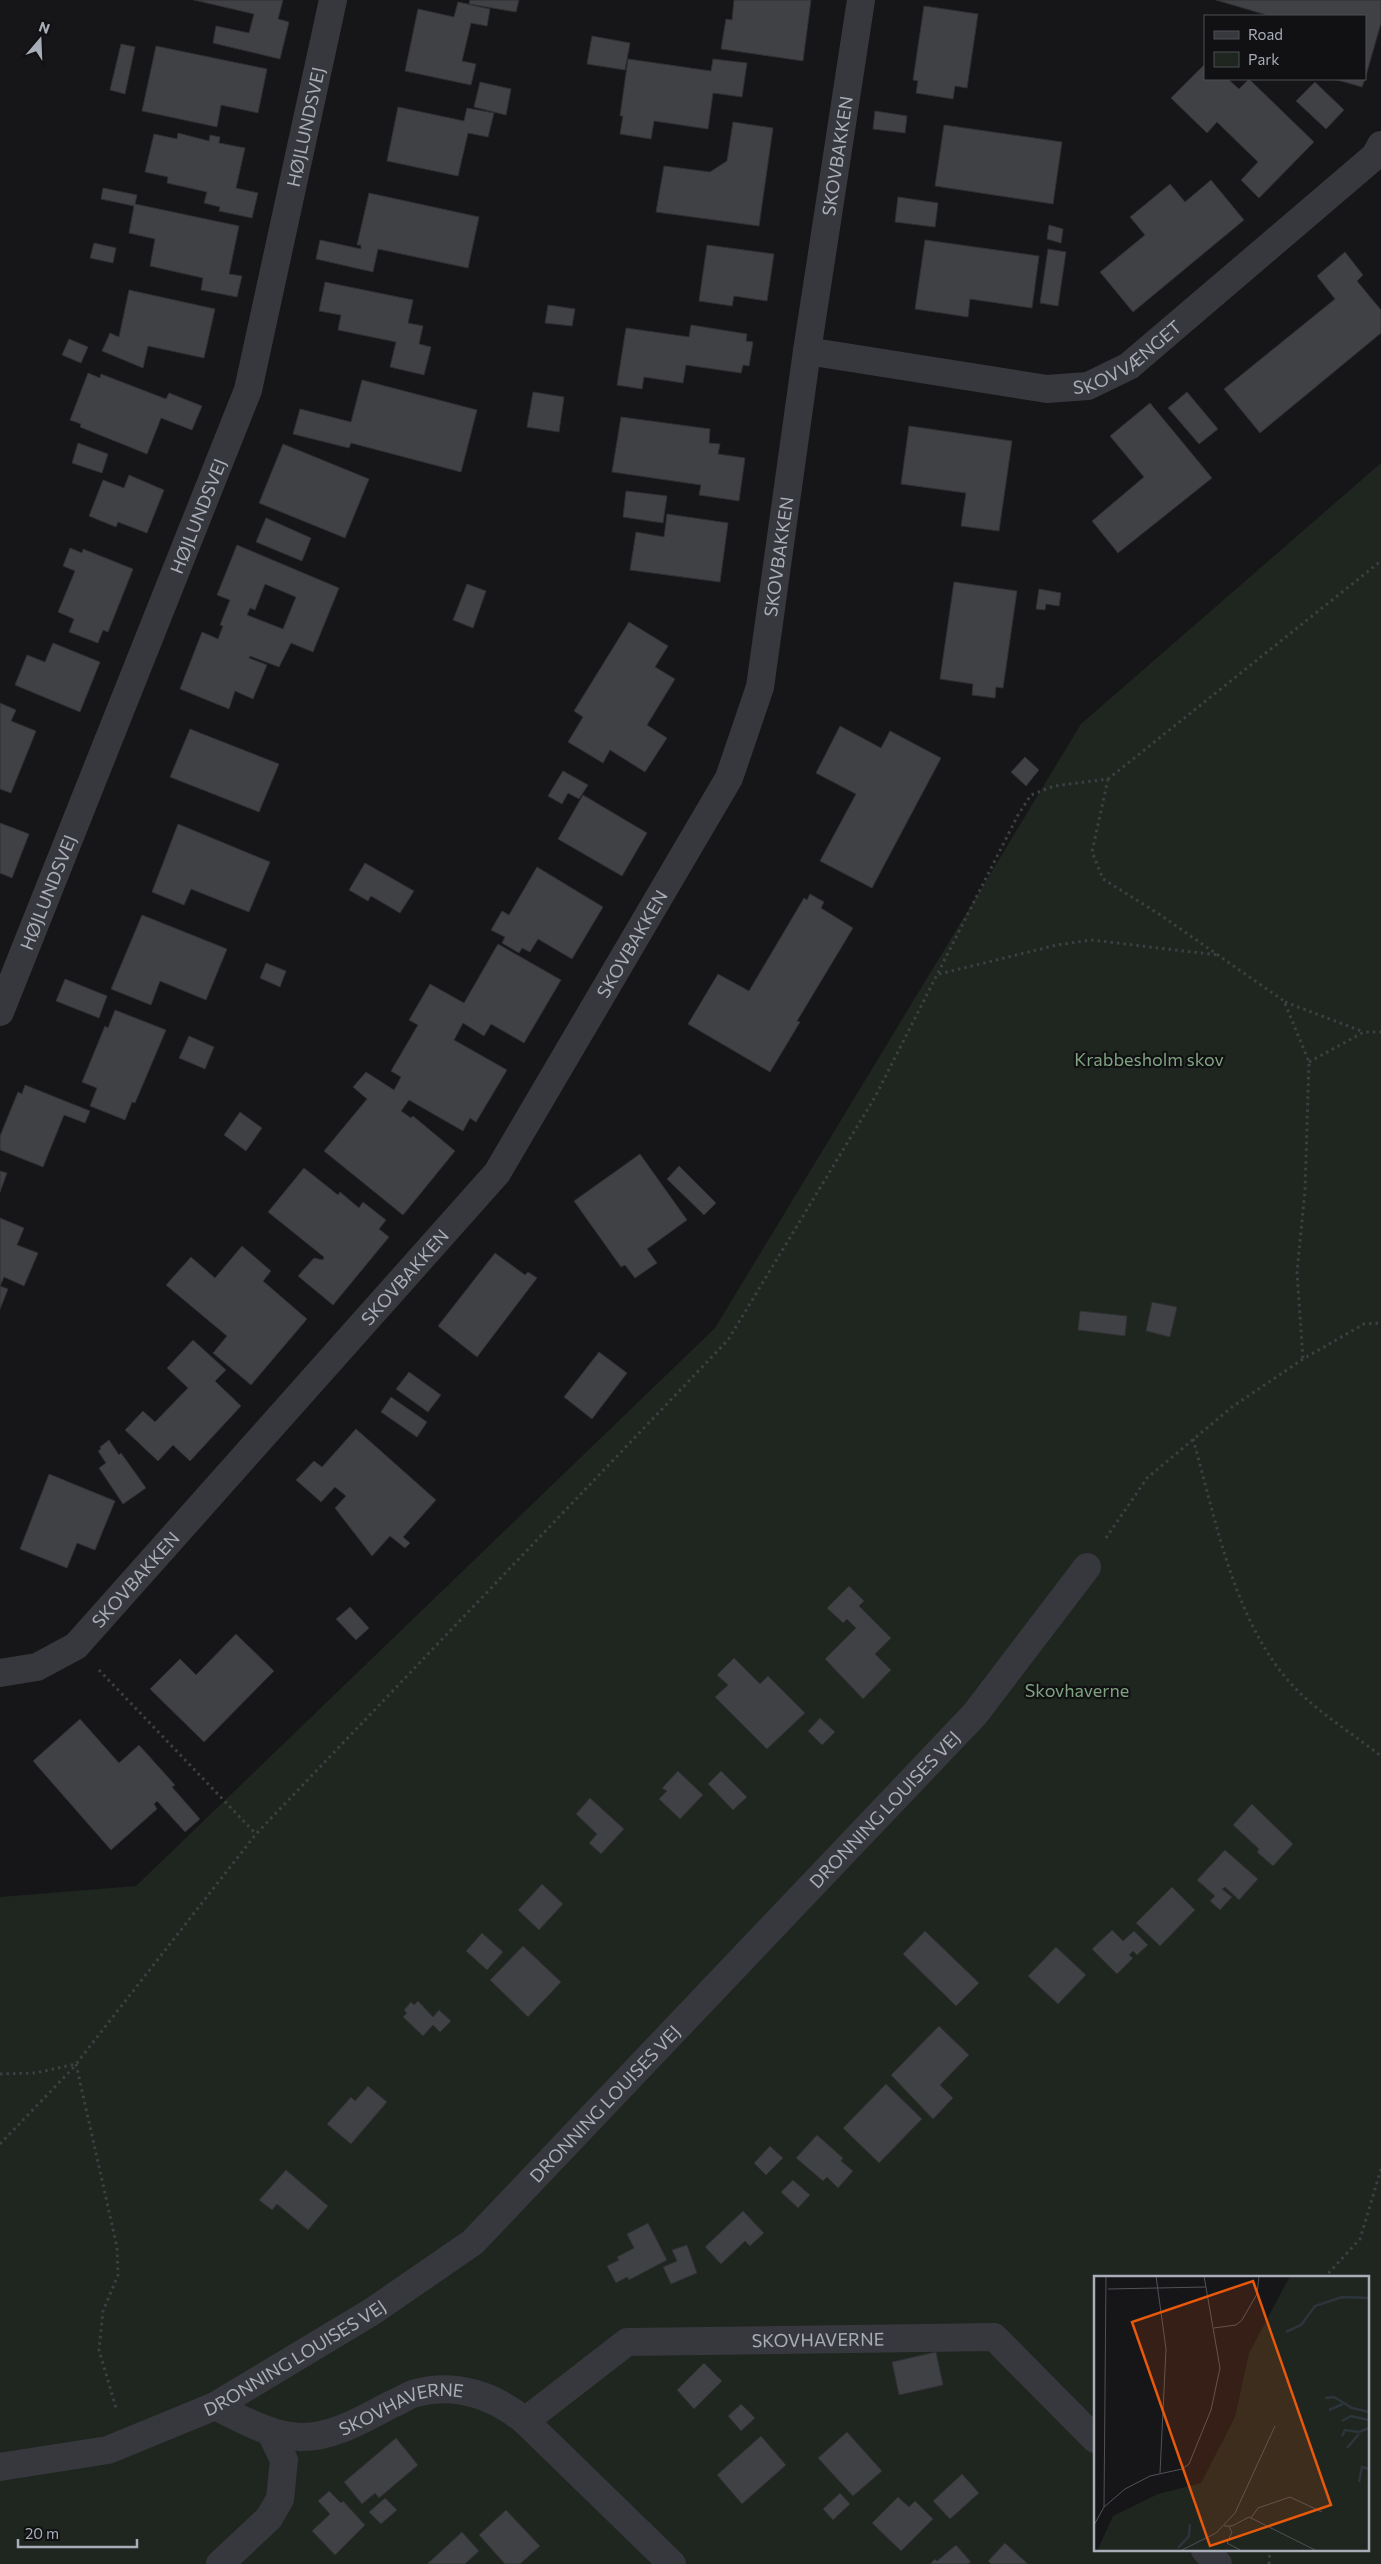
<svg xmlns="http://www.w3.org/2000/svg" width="1381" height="2564" font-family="Commissioner,sans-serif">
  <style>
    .green { fill: #1e261f; fill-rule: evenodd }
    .building { fill: #404145; stroke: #303034; fill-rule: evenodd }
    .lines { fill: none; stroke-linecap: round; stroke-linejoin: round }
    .path { stroke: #3d3f44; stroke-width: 3; stroke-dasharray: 2.5 4; stroke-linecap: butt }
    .street { stroke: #37383d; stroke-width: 28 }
    .labels { text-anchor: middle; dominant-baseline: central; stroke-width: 4.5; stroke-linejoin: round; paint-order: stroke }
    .street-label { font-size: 18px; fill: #a8adb8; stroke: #111113 }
    .park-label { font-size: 18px; fill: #7fa381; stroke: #111113 }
    .inset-river { fill: none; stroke: #2c353c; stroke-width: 2.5 }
    .inset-road { fill: none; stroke: #505258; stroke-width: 1 }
    .view { fill: #e8590c; fill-opacity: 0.15; stroke: #e8590c; stroke-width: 2.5 }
    .inset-edge { fill: none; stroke: #a8adb8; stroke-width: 2.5 }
  </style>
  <rect width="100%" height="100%" fill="#161618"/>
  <path class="green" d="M1381 463V2564H0V1897L136 1886 715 1328 1081 724ZM1095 2278H1367V2550H1095Z"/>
  <g class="building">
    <polygon points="194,0 283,0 278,19 289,22 280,59 213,43 216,26 249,33 254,14"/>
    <polygon points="470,0 519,0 516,12 469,4"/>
    <polygon points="734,0 811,0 803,61 721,49 726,19 732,20"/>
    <polygon points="1216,0 1381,0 1381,23 1365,79 1365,16 1270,16"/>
    <polygon points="458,2 490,9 487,26 471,23 462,61 476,64 471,85 405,71 418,9 454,17"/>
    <polygon points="924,6 978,14 967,88 955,86 953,99 916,93 918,81 913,80"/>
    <polygon points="592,36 630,43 625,70 587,64"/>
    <polygon points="121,44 135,47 125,94 110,90"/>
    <polygon points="156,46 267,69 258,113 221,105 217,127 142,111"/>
    <polygon points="628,59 711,71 713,59 747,63 742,97 713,93 708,129 654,121 651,139 620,134 623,116 620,116"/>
    <polygon points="1205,64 1205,79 1228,79 1239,89 1249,79 1314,142 1259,198 1241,180 1258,162 1217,122 1207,133 1171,98"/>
    <polygon points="1334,79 1365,79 1362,87"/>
    <polygon points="480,82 511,89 506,115 474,107"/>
    <polygon points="1315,82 1344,110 1326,129 1296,101"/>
    <polygon points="398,107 464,121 467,108 494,113 488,137 468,133 458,176 387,161"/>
    <polygon points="875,111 907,116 905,133 873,129"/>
    <polygon points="733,122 773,128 759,226 656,212 664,166 710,172 727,161"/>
    <polygon points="944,125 1062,142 1053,204 935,186"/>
    <polygon points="178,133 209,141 210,135 220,137 219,143 245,148 236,188 258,193 252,218 219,211 220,207 204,203 207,192 167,183 168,177 145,172 154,134 177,139"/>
    <polygon points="1211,180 1244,220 1133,312 1100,272 1145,235 1130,217 1170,184 1185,202"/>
    <polygon points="103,188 137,195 135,204 239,226 229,274 242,276 237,297 201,290 203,278 150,266 155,239 129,233 134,206 101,199"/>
    <polygon points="369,193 479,217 468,268 378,249 373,272 316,259 320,240 361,249 361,245 357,245"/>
    <polygon points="898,197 938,203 935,227 895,222"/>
    <polygon points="1049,225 1063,229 1061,243 1047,239"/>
    <polygon points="925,240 1039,256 1032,308 970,299 968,317 915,309"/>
    <polygon points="94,243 116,248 113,263 90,258"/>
    <polygon points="707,245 774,254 767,301 734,296 732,306 699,301"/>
    <polygon points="1048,249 1066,252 1058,306 1040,303"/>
    <polygon points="1345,252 1363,275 1357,281 1381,310 1381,333 1260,433 1224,389 1335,299 1317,276"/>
    <polygon points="325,282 413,300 408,323 423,326 419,344 431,347 424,375 390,367 396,342 338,330 341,315 319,311"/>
    <polygon points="129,290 215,309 204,358 148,346 143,368 102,351 110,333 119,337"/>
    <polygon points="548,305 575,309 572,326 545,323"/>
    <polygon points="691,325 747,334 746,341 753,342 749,366 743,365 741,373 686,365 683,383 644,377 642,389 617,385 626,328 689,337"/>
    <polygon points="69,339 88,347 81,363 62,355"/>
    <polygon points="88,373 100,378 101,374 166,399 169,393 202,406 192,430 161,418 147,454 80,427 81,424 70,420"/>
    <polygon points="362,380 477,410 461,472 351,443 349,448 293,434 300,409 351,422"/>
    <polygon points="533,392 564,397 559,432 527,427"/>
    <polygon points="1187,392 1218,429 1199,444 1168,408"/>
    <polygon points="1150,403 1212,478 1118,553 1092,521 1144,477 1110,436"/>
    <polygon points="621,417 710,429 709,443 720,444 718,454 745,458 739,501 699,495 701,485 612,472"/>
    <polygon points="909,426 1012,441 999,531 961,526 966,493 901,484"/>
    <polygon points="78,443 108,454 102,473 72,463"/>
    <polygon points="283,444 369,479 345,538 259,503"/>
    <polygon points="129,475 164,490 147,533 118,522 116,527 89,516 103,480 124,488"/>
    <polygon points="626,491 667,496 663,523 623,517"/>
    <polygon points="667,514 728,523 720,582 630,570 636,532 664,537"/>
    <polygon points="266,518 311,538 302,561 256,542"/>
    <path d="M237 545 339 588 313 652 291 643 279 667 250 656 249 658 267 665 253 699 235 691 229 709 180 689 202 632 218 639 223 626 220 625 230 600 217 595ZM265 584 296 597 283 629 247 615 250 608 255 610Z"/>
    <polygon points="70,548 82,553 83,549 133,569 108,632 103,630 98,643 69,632 74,619 58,612 75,571 63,566"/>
    <polygon points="954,582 1017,591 1003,688 996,687 995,698 972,695 973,684 940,679"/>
    <polygon points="467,584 486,591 473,628 453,620"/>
    <polygon points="1039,589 1061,593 1059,606 1046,604 1045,610 1036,609"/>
    <polygon points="629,622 668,646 655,667 675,679 647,725 667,738 645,772 610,750 603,763 568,742 583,717 574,711"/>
    <polygon points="53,643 100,662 80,712 15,685 27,655 45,662"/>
    <polygon points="0,703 16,710 11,721 36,731 11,793 0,789"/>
    <polygon points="840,726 881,748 890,731 941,758 872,888 820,861 856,794 816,773"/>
    <polygon points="190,729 279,764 259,812 170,777"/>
    <polygon points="1025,757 1039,770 1026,786 1011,772"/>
    <polygon points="563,771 588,785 579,799 568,793 562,804 548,796"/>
    <polygon points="583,795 647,833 622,876 558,839"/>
    <polygon points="0,823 29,834 12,878 0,873"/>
    <polygon points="178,824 270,862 249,912 191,889 184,905 152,892"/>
    <polygon points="365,863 414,891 400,913 371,896 368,901 349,890"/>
    <polygon points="537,867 603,907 572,959 538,939 530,952 522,948 519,953 502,943 505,937 491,930 502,911 509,915"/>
    <polygon points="810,894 824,902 821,908 853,928 797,1021 800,1022 770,1072 688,1024 718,974 749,991 804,898 807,900"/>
    <polygon points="142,915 227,949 206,1000 160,981 151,1005 111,989"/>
    <polygon points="498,944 561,980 524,1043 491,1024 484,1036 463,1023 454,1040 507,1070 476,1122 470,1118 463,1131 409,1100 401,1111 411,1118 413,1116 455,1151 403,1215 324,1151 367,1099 353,1087 366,1072 394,1090 401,1077 391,1071 418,1025 409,1020 430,984 464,1003"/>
    <polygon points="266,963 286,971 280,987 260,978"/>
    <polygon points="65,979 107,996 99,1018 56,1001"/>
    <polygon points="115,1010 166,1030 135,1103 132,1102 125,1120 90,1106 97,1088 82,1082 105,1026 108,1028"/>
    <polygon points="189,1036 214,1047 205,1069 179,1058"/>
    <polygon points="25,1085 90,1111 85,1123 64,1115 43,1167 0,1150 0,1136 18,1092 22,1094"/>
    <polygon points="240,1112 262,1128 246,1151 224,1135"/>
    <polygon points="640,1154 687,1220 647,1249 657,1263 635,1278 625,1265 621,1267 574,1201"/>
    <polygon points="679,1166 716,1203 704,1215 667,1179"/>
    <polygon points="304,1168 338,1195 340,1192 359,1208 363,1202 386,1220 379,1229 389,1237 333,1305 298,1276 314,1258 323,1260 324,1257 268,1212"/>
    <polygon points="0,1171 7,1173 0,1192"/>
    <polygon points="0,1218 24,1228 17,1245 38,1253 24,1286 4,1277 0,1286 8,1289 0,1309"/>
    <polygon points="242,1246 271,1271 263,1281 307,1319 251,1385 213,1353 227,1336 166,1285 191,1257 215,1278"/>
    <polygon points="495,1253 525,1275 528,1272 537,1278 477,1357 438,1326"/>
    <polygon points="1152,1302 1177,1307 1170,1337 1146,1331"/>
    <polygon points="1080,1311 1127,1316 1125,1336 1078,1330"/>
    <polygon points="193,1340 226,1370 215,1381 241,1406 190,1461 173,1445 158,1461 125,1430 143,1411 155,1422 188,1388 167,1368"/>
    <polygon points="599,1352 627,1373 592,1419 564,1397"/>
    <polygon points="409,1372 441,1395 428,1412 396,1389"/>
    <polygon points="391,1397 427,1422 417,1437 381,1412"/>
    <polygon points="356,1429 436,1500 403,1537 410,1543 405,1548 390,1536 372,1556 335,1508 346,1496 335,1487 321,1502 296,1480 314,1461 322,1467"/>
    <polygon points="109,1440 119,1455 121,1453 146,1488 123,1504 99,1468 106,1463 98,1451 101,1449 100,1447"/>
    <polygon points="49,1474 115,1501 95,1550 77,1543 67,1568 20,1549"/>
    <polygon points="849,1586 864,1601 859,1606 891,1638 875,1654 891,1670 863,1699 825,1659 856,1628 847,1619 843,1623 827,1608"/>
    <polygon points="350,1607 369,1628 356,1640 336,1619"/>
    <polygon points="236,1634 274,1671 204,1742 150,1689 180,1659 196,1675"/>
    <polygon points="734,1658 760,1684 768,1676 805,1713 767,1749 715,1697 728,1685 717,1675"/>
    <polygon points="820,1718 835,1732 822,1745 808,1731"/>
    <polygon points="80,1719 119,1763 139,1745 175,1785 172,1787 200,1819 185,1832 157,1801 154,1804 157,1809 111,1850 33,1761"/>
    <polygon points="678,1771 703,1795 680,1819 659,1799 667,1791 662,1788"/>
    <polygon points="721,1771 747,1797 733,1810 708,1784"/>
    <polygon points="590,1798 624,1829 601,1854 589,1843 597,1834 576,1814"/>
    <polygon points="1252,1804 1293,1844 1273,1866 1257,1852 1259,1849 1233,1825"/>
    <polygon points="1225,1850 1258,1879 1239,1900 1225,1887 1222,1889 1232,1897 1220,1910 1210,1901 1215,1896 1197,1880"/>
    <polygon points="542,1884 563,1904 539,1930 518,1910"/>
    <polygon points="1172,1887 1195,1910 1160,1946 1136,1923"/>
    <polygon points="1112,1930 1123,1941 1134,1931 1148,1945 1137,1955 1133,1951 1129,1955 1133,1958 1117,1974 1092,1949"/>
    <polygon points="925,1931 979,1983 956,2006 903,1954"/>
    <polygon points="482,1933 503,1952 487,1970 466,1951"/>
    <polygon points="523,1946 561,1982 528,2017 490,1980"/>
    <polygon points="1056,1947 1086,1975 1058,2004 1028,1976"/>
    <polygon points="418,2001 433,2017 439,2010 451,2021 440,2032 433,2025 423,2036 403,2017 407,2013 404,2010 411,2002 414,2005"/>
    <polygon points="939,2026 969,2055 940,2085 953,2098 933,2119 891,2075"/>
    <polygon points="886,2084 922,2119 879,2163 843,2128"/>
    <polygon points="368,2086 387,2102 351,2144 327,2124 351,2097 355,2101"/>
    <polygon points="817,2135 843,2158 841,2161 853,2171 838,2188 827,2177 823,2181 796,2158"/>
    <polygon points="770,2146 783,2158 766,2175 754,2163"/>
    <polygon points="286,2170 328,2206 308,2230 277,2204 272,2210 259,2200"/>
    <polygon points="793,2180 810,2195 798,2208 781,2192"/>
    <polygon points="743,2211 764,2233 750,2246 745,2241 721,2264 705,2247"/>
    <polygon points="648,2223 667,2260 629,2280 627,2277 616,2283 607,2266 619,2260 617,2257 634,2248 627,2234"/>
    <polygon points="687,2245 697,2273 671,2284 663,2267 677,2261 672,2250"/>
    <polygon points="936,2352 943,2385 899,2395 892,2362"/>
    <polygon points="704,2363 722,2381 694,2409 677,2390"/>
    <polygon points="741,2404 755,2418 741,2431 728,2416"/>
    <polygon points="847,2432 882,2471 853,2496 818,2458"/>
    <polygon points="761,2436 786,2465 742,2504 717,2475"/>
    <polygon points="396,2438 418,2465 379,2498 375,2493 362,2504 344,2482"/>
    <polygon points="962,2474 979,2493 950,2519 933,2501"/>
    <polygon points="329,2491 341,2503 343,2501 365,2525 335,2555 312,2531 330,2514 318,2501"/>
    <polygon points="840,2493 850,2504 833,2520 823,2509"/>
    <polygon points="898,2497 909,2507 915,2501 933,2519 901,2551 872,2523"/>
    <polygon points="385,2498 397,2510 381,2524 369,2512"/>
    <polygon points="506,2510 540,2546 520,2564 505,2564 479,2535"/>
    <polygon points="462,2532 479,2551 465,2564 427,2564"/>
    <polygon points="1005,2543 1028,2564 991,2564 988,2561"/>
    <polygon points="956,2545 971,2562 968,2564 930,2564 935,2559 937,2561"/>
  </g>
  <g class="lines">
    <g class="path">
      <polyline points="1108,779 1092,852 1103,879 1159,914 1284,1001 1309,1062 1305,1191 1297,1272 1303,1359"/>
      <polyline points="939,974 1057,945 1091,940 1218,955"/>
      <polyline points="1285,1002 1364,1032"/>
      <polyline points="1309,1062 1364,1032 1381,1032"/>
      <path d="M1193 1439C1217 1523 1235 1630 1300 1693 1324 1716 1354 1735 1381 1756"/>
      <polyline points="1106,1538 1147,1478 1232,1407 1303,1359 1364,1324 1381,1323"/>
      <polyline points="99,1670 256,1834"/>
      <polyline points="76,2064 117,2247 118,2275 103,2311 99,2350 116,2408"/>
      <polyline points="0,2074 35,2073 76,2064 256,1834 728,1340 875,1097 1018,815 1031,795 1054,786 1108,779 1381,561"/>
      <polyline points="0,2144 76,2065"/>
      <polyline points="1324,2278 1360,2239 1381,2169"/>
      <polyline points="1269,2564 1270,2550"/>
    </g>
    <g class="street">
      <path id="s1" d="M807 351 1047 389 1088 386 1129 366 1375 156 1381 145"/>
      <path id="s2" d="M0 1012 248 390 333 0"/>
      <path id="s3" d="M0 1673 37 1667 76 1646 497 1173 729 778 760 687 807 351 861 0"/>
      <path id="s4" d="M215 2406C242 2419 270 2436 300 2437 333 2438 365 2418 392 2404 400 2401 408 2395 416 2393 456 2382 495 2396 525 2421L672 2564"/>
      <path id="s5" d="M525 2421 627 2342 994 2337 1095 2439"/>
      <path id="s6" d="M0 2467 108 2450 215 2406 373 2311 473 2242 975 1714 1087 1567"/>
      <polyline points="1205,2550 1218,2564"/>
      <polyline points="220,2564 269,2518 280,2499 284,2460 270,2431"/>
    </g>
  </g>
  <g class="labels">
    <g class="street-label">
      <text stroke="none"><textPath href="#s2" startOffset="939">HØJLUNDSVEJ</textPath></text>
      <text stroke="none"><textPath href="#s3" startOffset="1806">SKOVBAKKEN</textPath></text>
      <text stroke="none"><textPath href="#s1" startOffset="332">SKOVVÆNGET</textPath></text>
      <text stroke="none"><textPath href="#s2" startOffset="534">HØJLUNDSVEJ</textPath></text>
      <text stroke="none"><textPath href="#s3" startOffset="1401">SKOVBAKKEN</textPath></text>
      <text stroke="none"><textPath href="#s2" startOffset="129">HØJLUNDSVEJ</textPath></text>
      <text stroke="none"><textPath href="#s3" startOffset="981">SKOVBAKKEN</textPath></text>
      <text stroke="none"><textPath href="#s3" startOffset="576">SKOVBAKKEN</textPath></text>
      <text stroke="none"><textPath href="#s3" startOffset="171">SKOVBAKKEN</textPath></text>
      <text stroke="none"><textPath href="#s6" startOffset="1128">DRONNING LOUISES VEJ</textPath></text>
      <text stroke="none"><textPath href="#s6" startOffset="722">DRONNING LOUISES VEJ</textPath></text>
      <text stroke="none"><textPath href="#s5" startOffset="320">SKOVHAVERNE</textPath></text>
      <text stroke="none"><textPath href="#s6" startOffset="318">DRONNING LOUISES VEJ</textPath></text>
      <text stroke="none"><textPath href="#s4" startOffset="198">SKOVHAVERNE</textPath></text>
    </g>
    <g class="park-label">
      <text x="1149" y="1059">Krabbesholm skov</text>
      <text x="1077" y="1690">Skovhaverne</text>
    </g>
  </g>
  <g transform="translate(1094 2276)">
    <rect width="275" height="275" fill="#161618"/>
    <path d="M196 0H275V275H3L19 240 64 218 107 207 141 141 155 77Z" fill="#1e261f"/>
    <path class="inset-river" d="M192 56 207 49 221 30 248 21 275 22M231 122 240 121 258 132 275 136M235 134 249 128M248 145 257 140 275 144M248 160 251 154 265 156 275 152M253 172 265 158M265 206 268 191 275 193M84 272 95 260 96 248"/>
    <path class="inset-road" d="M62 0 72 73 66 197M14 13 112 11M120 52 142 49 148 44 163 18 165 0M10 231 12 0M157 242 164 232 196 221 228 236M0 249 10 231 31 213 56 200 88 193 95 188 117 134 126 92 110 0M130 250H138L155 241 223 275M135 251 138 256 133 267 148 275M86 275 122 257 141 237 181 150"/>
    <path class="view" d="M159 5 237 229 116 270 38 46Z"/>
    <rect width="275" height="275" class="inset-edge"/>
  </g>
  <rect x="1204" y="15" width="162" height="65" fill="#111113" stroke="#4d4f55"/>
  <rect x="1214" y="31" width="25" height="8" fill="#37383d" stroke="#4d4f55"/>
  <text x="1248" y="40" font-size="15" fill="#a8adb8">Road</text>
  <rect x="1214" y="52" width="25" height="15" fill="#1e261f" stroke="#4d4f55"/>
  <text x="1248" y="65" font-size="15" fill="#a8adb8">Park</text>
  <g transform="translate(40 40) rotate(19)" stroke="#111113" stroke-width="4" paint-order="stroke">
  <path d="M0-4L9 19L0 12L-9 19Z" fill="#a8adb8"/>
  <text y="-8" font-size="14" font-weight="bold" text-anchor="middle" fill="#a8adb8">N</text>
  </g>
  <path d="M18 2539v8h119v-8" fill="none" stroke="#a8adb8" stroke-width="2.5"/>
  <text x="25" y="2539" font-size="15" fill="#a8adb8" stroke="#111113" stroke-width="4" paint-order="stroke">20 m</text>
</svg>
